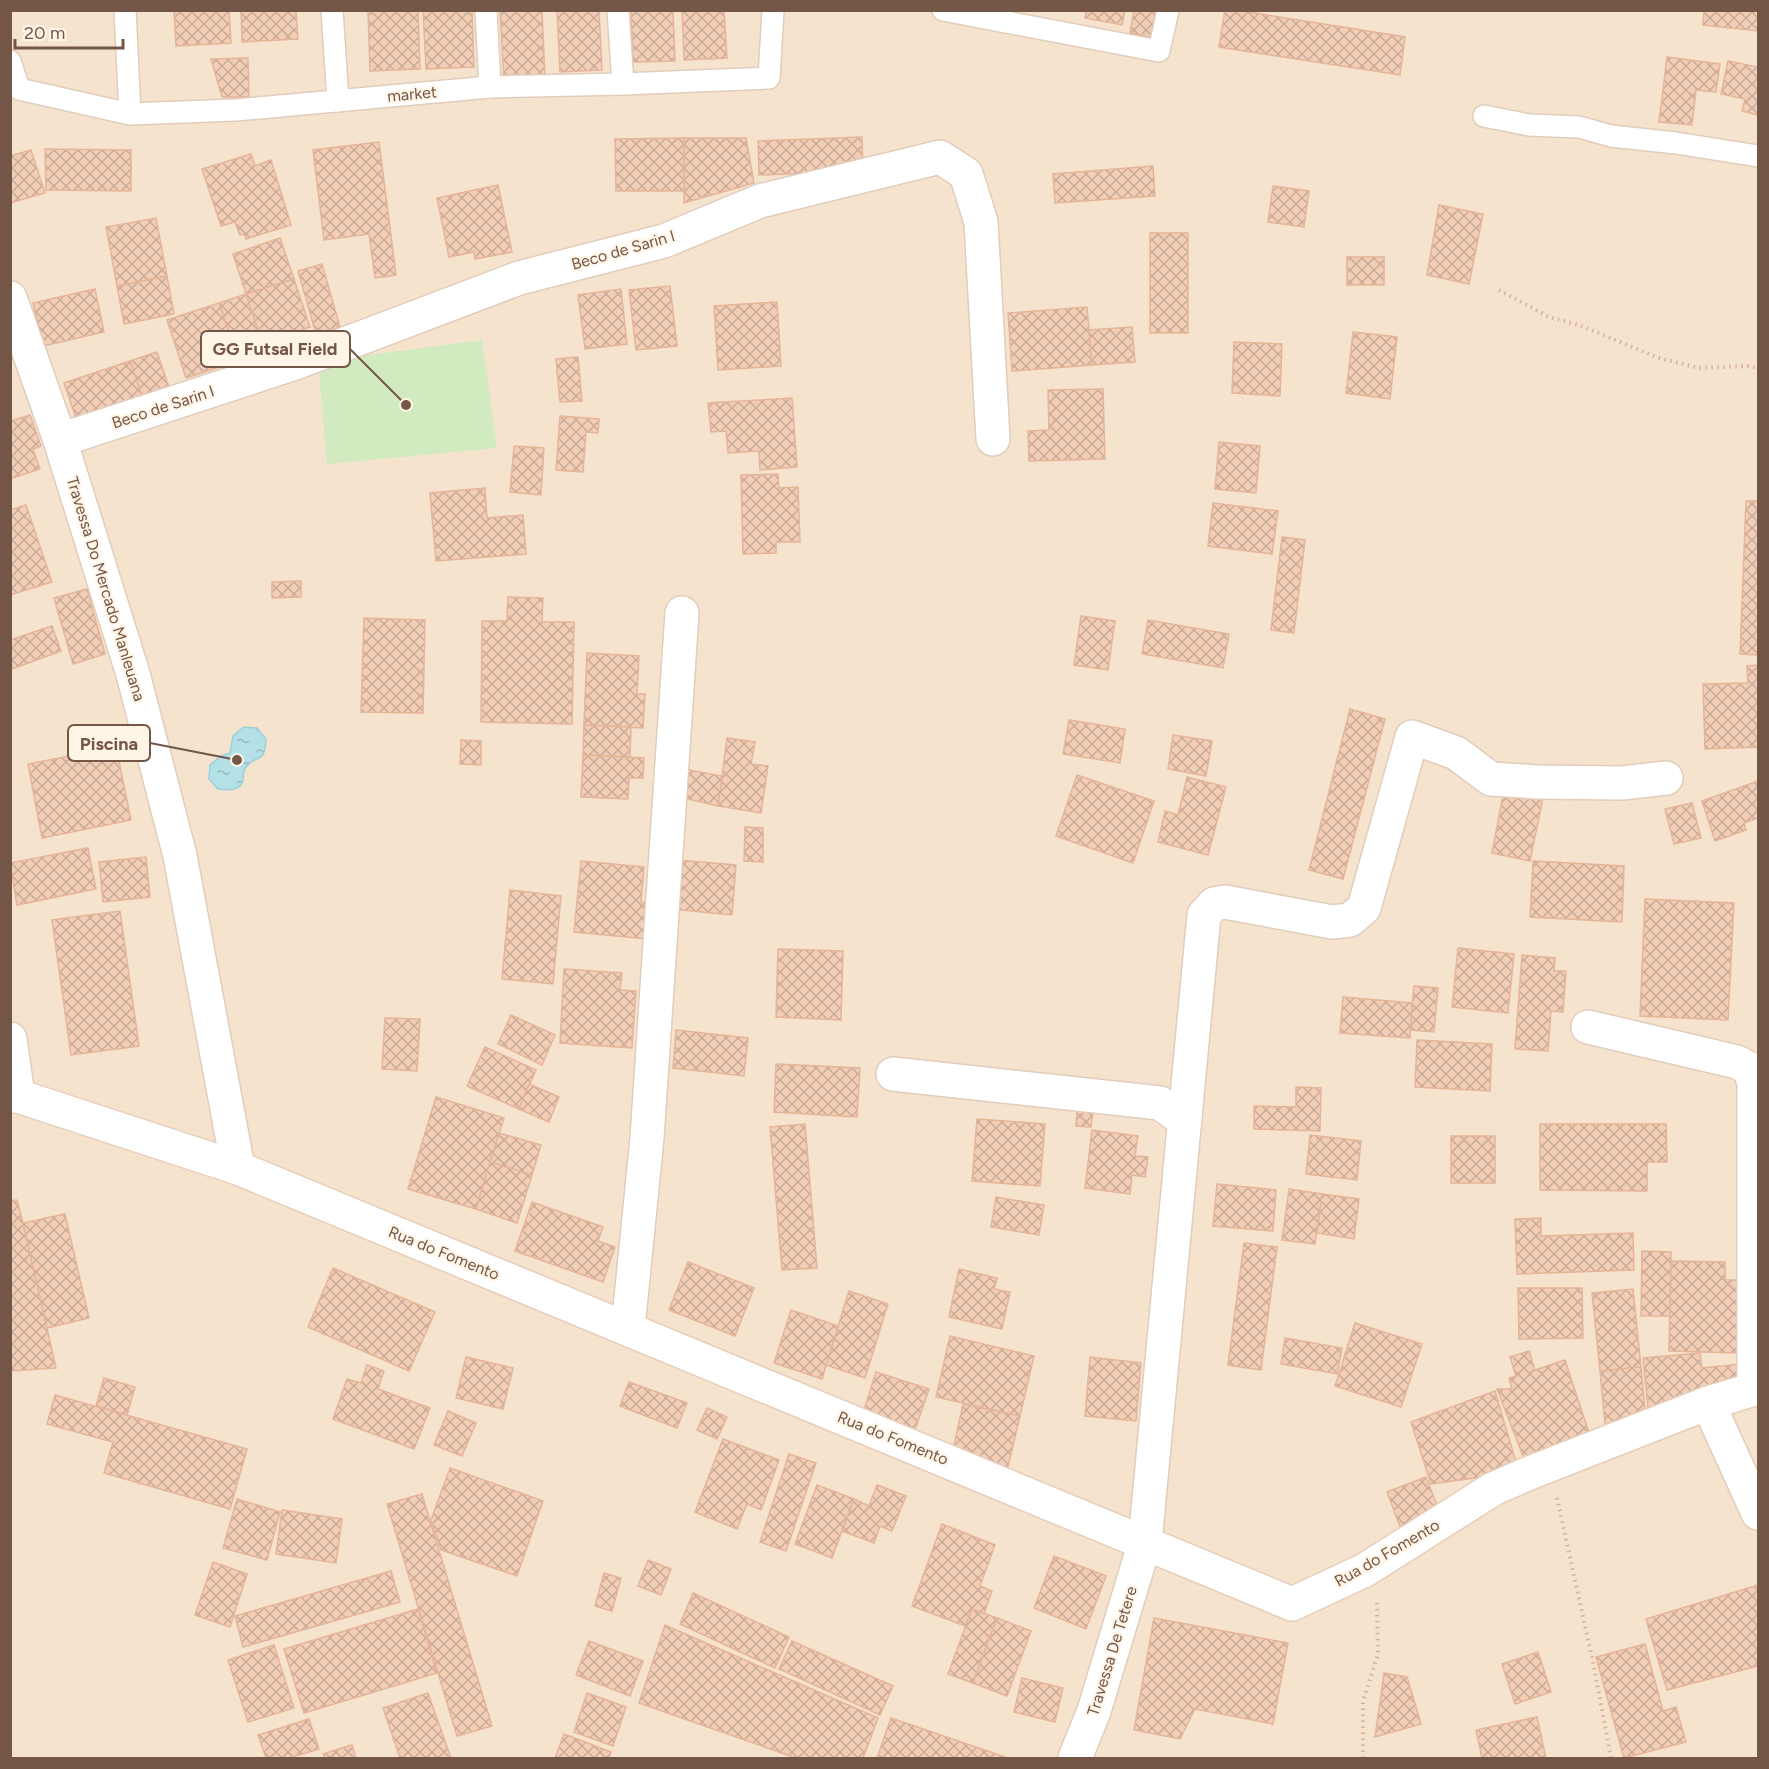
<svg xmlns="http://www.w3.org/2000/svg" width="1769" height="1769" font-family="Figtree,sans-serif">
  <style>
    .residential { fill: #f5e3ce }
    .park { fill: #d1eabf }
    .water { fill: url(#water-ripples); stroke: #9ad0d9; stroke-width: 1.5 }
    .building { fill: url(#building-cross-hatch); stroke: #e6b497; stroke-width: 1.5 }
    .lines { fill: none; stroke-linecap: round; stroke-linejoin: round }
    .lane-casing { stroke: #e1cdbc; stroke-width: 24 }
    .street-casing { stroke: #e1cdbc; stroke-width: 36 }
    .secondary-casing { stroke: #e6ceba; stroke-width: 36 }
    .path { stroke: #d8b19a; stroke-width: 4; stroke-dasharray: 1.5 4.5; stroke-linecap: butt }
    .lane { stroke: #fff; stroke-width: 21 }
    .street { stroke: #fff; stroke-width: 33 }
    .secondary { stroke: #fff; stroke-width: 33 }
    .labels { text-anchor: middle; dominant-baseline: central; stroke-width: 4.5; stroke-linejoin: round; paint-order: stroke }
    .street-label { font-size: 16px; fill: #745647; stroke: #fff5e7 }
    .leader { fill: none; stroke: #745647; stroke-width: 2 }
    .callout-dot { fill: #745647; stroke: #fff5e7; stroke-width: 2 }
    .callout { fill: #fff5e7; stroke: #745647; stroke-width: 2 }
    .callout-label { font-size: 18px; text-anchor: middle; font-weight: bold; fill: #745647 }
  </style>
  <defs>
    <pattern id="water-ripples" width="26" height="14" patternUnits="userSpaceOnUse" patternTransform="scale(1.5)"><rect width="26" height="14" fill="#b4e0e7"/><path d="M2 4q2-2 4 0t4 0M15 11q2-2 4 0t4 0" fill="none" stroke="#97b8bd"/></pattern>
    <pattern id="building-cross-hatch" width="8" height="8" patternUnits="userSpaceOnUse" patternTransform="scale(1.5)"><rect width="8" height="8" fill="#f3ceb7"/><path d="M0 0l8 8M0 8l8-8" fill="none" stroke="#c9aa97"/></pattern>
  </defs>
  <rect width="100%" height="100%" fill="#fdf1e0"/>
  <rect class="residential" x="11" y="11" width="1747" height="1747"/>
  <polygon class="park" points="482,340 497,448 327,464 318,362"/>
  <path class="water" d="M244 727 257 728 266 739C264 766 259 752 246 767 242 772 244 775 243 780 240 792 227 790 218 789L209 779 210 765 221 756 230 753 233 736Z"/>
  <g class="building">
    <polygon points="174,10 229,10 231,43 176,46"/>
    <polygon points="241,10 296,10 298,39 242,42"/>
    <polygon points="368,10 418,10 420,69 370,71"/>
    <polygon points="423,10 472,10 474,67 426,69"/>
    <polygon points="500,10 542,10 545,79 504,80"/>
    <polygon points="557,10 599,10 602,70 560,72"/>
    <polygon points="631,10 673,10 675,61 633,62"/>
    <polygon points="682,10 724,10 727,58 684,60"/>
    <polygon points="1087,10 1125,10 1122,25 1085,18"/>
    <polygon points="1134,10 1165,10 1160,39 1130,33"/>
    <polygon points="1225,10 1236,10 1405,37 1400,75 1219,47"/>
    <polygon points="1704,10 1758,10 1758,31 1703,25"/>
    <polygon points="1667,57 1720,64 1716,92 1696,90 1692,125 1659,122"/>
    <polygon points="248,58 249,97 222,97 211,59"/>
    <polygon points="1728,61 1758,67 1758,115 1742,111 1745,99 1721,94"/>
    <polygon points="862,137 863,171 759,175 758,141"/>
    <polygon points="684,138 746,138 754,183 684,203"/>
    <polygon points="684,138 684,191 616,191 615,139"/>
    <polygon points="379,142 396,275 375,278 369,234 324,240 313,150"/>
    <polygon points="45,149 131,150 131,191 46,190"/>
    <polygon points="31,150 45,193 10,203 10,156"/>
    <polygon points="251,154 255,166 271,160 291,225 246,239 244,234 240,235 235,222 221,226 202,169"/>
    <polygon points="1153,166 1155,196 1055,203 1053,174"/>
    <polygon points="498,185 512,252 475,259 474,252 449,257 437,198"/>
    <polygon points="1273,186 1309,191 1304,227 1268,222"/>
    <polygon points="1439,205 1483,214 1469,284 1427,275"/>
    <polygon points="156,218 167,276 117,286 106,227"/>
    <rect x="1150" y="233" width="38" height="100"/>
    <polygon points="280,238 294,279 246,294 233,254"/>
    <rect x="1347" y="257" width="37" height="28"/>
    <polygon points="322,264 340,327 316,334 298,271"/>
    <polygon points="167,276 174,314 124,324 117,286"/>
    <polygon points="294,279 310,327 262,343 246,294"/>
    <polygon points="670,286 677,346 636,350 629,290"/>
    <polygon points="95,289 104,332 43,346 33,303"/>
    <polygon points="621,289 627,344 585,349 578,295"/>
    <polygon points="246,294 262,343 236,352 219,303"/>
    <polygon points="777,302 781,366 718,370 714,306"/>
    <polygon points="219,303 238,361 186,378 167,320"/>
    <polygon points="1087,307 1092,365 1012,371 1008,313"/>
    <polygon points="1132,327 1135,362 1092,365 1089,330"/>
    <polygon points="1353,332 1397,337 1390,399 1346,393"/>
    <polygon points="1234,342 1282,344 1280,396 1232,393"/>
    <polygon points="157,352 171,393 144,402 130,361"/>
    <polygon points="578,357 582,401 560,402 556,359"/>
    <polygon points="130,361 144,402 78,424 64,383"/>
    <polygon points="1103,389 1105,459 1029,461 1028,431 1049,430 1048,390"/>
    <polygon points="792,398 797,467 760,470 759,451 728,453 726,431 711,432 708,403"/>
    <polygon points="30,415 41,446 33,449 40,469 10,479 10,421"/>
    <polygon points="560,416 599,419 598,433 586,432 583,472 556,470"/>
    <polygon points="1219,442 1260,446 1256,493 1215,489"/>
    <polygon points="514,446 544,448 541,495 510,492"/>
    <polygon points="778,474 779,488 798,487 800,542 776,542 776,553 743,554 741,475"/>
    <polygon points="485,488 487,518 523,515 526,554 436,561 430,493"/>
    <polygon points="1746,501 1758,501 1758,655 1740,654"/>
    <polygon points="1213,503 1278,511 1272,554 1208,546"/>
    <polygon points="26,505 52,582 10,595 10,510"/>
    <polygon points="1282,537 1305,540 1294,633 1271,630"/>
    <polygon points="301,581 301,597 272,598 272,582"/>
    <polygon points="87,589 105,654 73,664 54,598"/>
    <polygon points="508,597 543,598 542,622 574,622 572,724 481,722 482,621 507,621"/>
    <polygon points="1081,616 1115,621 1108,670 1074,665"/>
    <polygon points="364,618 425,620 423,713 361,712"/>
    <polygon points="1148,620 1229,634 1223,668 1142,654"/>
    <polygon points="52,626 61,651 12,669 10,640"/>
    <polygon points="587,653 639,656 637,694 645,694 643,728 584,725"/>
    <polygon points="1758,665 1758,747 1705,749 1703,684 1748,683 1747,666"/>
    <polygon points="1350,709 1385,719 1343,879 1309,870"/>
    <polygon points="1069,720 1125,729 1120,763 1063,754"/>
    <polygon points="584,725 631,727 630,757 583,755"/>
    <polygon points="1173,735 1212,741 1206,776 1168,769"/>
    <polygon points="727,738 755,742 751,764 768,766 761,813 718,806"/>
    <polygon points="461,740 481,741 481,765 460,764"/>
    <polygon points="116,747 131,820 42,838 28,764"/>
    <polygon points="583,755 644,758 643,778 629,778 628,799 581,797"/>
    <polygon points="684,769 722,776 718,806 679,797"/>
    <polygon points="1077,775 1154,801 1133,863 1056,836"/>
    <polygon points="1187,777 1226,787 1208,855 1158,842 1165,811 1178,815"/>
    <polygon points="1758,781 1758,818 1744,823 1746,830 1715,841 1702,801"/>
    <polygon points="1504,790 1543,798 1530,861 1492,853"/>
    <polygon points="1692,803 1701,838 1674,844 1665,809"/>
    <polygon points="745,827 763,828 763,862 744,861"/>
    <polygon points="88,848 96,889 17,905 10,863"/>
    <polygon points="146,857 150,897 103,902 99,862"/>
    <polygon points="677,860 736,865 732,915 672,909"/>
    <polygon points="581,861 644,867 641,902 650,903 647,939 574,932"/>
    <polygon points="1533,861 1624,866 1622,922 1530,917"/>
    <polygon points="510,890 561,896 553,984 502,979"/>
    <polygon points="1645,899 1734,903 1728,1020 1640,1016"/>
    <polygon points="120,911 139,1046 71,1055 52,920"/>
    <polygon points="1458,948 1514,954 1508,1013 1452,1007"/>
    <polygon points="778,949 843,951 841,1020 776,1017"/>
    <polygon points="1522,955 1555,958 1554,971 1566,971 1563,1012 1551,1011 1548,1051 1515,1049"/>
    <polygon points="564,969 622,973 620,990 636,991 632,1048 560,1043"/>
    <polygon points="1414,986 1438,988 1434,1032 1410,1030"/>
    <polygon points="1343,997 1412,1003 1410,1038 1340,1033"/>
    <polygon points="511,1015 555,1035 542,1065 498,1044"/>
    <polygon points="385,1018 420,1019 417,1071 382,1069"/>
    <polygon points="676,1030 748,1038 744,1076 673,1068"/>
    <polygon points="1417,1040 1492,1044 1490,1091 1415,1087"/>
    <polygon points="485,1047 536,1070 519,1109 467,1086"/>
    <polygon points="776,1064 860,1068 857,1117 774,1112"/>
    <polygon points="529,1084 559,1097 549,1122 519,1109"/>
    <polygon points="1296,1087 1321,1088 1320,1131 1254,1129 1254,1106 1296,1107"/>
    <polygon points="436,1097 504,1118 476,1209 408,1189"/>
    <polygon points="1077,1111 1093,1112 1091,1127 1076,1126"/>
    <polygon points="977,1119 1045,1124 1040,1186 972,1181"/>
    <polygon points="805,1124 817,1268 782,1270 770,1127"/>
    <polygon points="1540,1124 1666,1124 1667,1162 1647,1162 1647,1191 1540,1190"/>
    <polygon points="1092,1130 1138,1136 1135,1156 1148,1157 1145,1177 1132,1175 1130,1194 1085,1188"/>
    <polygon points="499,1133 541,1145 532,1175 490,1162"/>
    <polygon points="1310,1135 1361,1141 1357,1180 1306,1174"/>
    <rect x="1451" y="1136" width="44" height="47"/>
    <polygon points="490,1162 532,1175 517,1223 476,1209"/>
    <polygon points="1217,1184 1276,1190 1273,1231 1213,1226"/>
    <polygon points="1289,1189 1322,1194 1315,1244 1282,1240"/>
    <polygon points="1322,1194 1359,1199 1354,1239 1317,1233"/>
    <polygon points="996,1197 1044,1205 1039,1235 991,1227"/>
    <polygon points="17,1200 23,1223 56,1368 10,1371 10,1201"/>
    <polygon points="532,1202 603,1227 598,1241 615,1247 603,1282 515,1251"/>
    <polygon points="65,1214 89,1318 47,1328 23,1223"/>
    <polygon points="1541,1218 1541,1236 1633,1233 1634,1270 1517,1274 1515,1219"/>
    <polygon points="1244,1243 1277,1247 1261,1370 1228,1365"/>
    <polygon points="1642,1251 1671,1252 1670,1316 1641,1316"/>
    <polygon points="1671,1261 1725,1262 1725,1280 1741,1280 1740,1353 1669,1351"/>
    <polygon points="688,1262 754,1288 735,1336 669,1310"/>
    <polygon points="333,1268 435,1312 409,1371 308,1327"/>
    <polygon points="959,1269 997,1278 994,1289 1010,1292 1002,1329 949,1317"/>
    <polygon points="1518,1288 1582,1288 1583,1338 1519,1339"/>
    <polygon points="1633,1289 1641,1367 1600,1371 1592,1293"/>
    <polygon points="849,1291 888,1304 865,1378 826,1365"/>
    <polygon points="791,1310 838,1326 822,1379 774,1363"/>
    <polygon points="1355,1323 1422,1344 1401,1407 1335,1386"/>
    <polygon points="950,1336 1034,1356 1020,1416 936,1397"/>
    <polygon points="1285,1338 1342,1348 1337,1374 1281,1364"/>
    <polygon points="1529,1351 1535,1370 1565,1360 1589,1433 1528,1469 1497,1389 1512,1389 1509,1378 1516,1376 1510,1357"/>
    <polygon points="1700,1353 1702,1368 1742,1364 1745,1390 1705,1403 1648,1408 1643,1358"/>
    <polygon points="466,1357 513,1368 503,1409 456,1398"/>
    <polygon points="1090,1357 1141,1363 1136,1421 1085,1416"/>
    <polygon points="367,1365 384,1371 378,1389 430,1408 414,1449 333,1419 347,1379 361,1383"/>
    <polygon points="1641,1367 1646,1419 1605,1424 1600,1371"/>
    <polygon points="876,1372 929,1389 915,1430 863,1413"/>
    <polygon points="104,1378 135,1387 127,1415 96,1406"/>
    <polygon points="629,1382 687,1403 677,1428 620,1406"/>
    <polygon points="1495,1391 1519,1472 1431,1484 1411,1422"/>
    <polygon points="55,1395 247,1449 230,1509 104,1473 113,1442 47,1424"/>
    <polygon points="963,1404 1020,1416 1008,1467 952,1454"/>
    <polygon points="707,1408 727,1417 717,1439 697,1430"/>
    <polygon points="448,1411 476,1423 462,1456 434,1445"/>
    <polygon points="723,1439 779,1460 761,1510 747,1504 737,1529 695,1512"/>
    <polygon points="789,1454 816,1463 786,1551 760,1542"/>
    <polygon points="450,1468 543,1501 517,1576 441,1550 431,1520"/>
    <polygon points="1426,1477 1440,1513 1401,1529 1387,1492"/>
    <polygon points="817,1485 854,1499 832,1558 795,1544"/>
    <polygon points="877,1485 906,1496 892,1531 880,1526 874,1543 842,1531 854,1499 869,1506"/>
    <polygon points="422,1494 492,1726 457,1736 387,1504"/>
    <polygon points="237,1499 280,1512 267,1560 223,1548"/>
    <polygon points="282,1510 342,1519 336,1563 276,1554"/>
    <polygon points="942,1524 995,1545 980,1586 992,1591 984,1614 972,1609 965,1626 912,1606"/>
    <polygon points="1054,1556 1106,1576 1086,1629 1034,1608"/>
    <polygon points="648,1560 671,1569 661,1595 638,1586"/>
    <polygon points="213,1562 247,1574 230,1627 195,1615"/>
    <polygon points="391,1571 400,1602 243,1647 235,1616"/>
    <polygon points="604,1573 621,1578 612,1611 595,1606"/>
    <polygon points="1758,1585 1758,1666 1667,1690 1646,1619"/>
    <polygon points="693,1593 789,1637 775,1668 680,1624"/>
    <polygon points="418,1609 437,1673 304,1713 284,1649"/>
    <polygon points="972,1609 997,1618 973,1683 948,1674"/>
    <polygon points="997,1618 1031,1631 1007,1696 973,1683"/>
    <polygon points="1154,1618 1288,1643 1273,1724 1195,1709 1180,1739 1134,1730"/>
    <polygon points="665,1625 878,1718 863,1758 796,1758 639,1703"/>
    <polygon points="589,1641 643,1661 630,1696 576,1675"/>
    <polygon points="792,1641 893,1686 880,1715 779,1669"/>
    <polygon points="1645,1644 1663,1711 1676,1707 1686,1742 1624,1758 1596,1657"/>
    <polygon points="274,1645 294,1708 248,1722 228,1660"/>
    <polygon points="1538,1652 1551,1692 1515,1704 1502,1664"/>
    <polygon points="1384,1673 1407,1677 1421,1724 1375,1737"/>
    <polygon points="1022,1678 1063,1688 1055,1722 1014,1712"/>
    <polygon points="428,1693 451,1758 400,1758 383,1708"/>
    <polygon points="587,1693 626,1707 613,1746 574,1732"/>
    <polygon points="1537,1717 1546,1758 1482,1758 1476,1730"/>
    <polygon points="891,1718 1008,1758 877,1758"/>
    <polygon points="309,1719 319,1749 289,1758 266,1758 258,1735"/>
    <polygon points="564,1734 611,1752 609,1758 555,1758"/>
    <polygon points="352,1745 356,1758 325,1758 323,1754"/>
  </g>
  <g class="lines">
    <g class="lane-casing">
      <g id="lane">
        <polyline points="125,10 130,114"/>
        <polyline points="332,10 338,101"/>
        <polyline points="486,10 490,87"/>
        <polyline points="618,10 623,84"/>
        <polyline points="943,10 1159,51 1168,10"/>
        <polyline points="10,61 19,89 130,114 236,110 490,87 623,84 769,78 773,10"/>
        <polyline points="1484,116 1529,125 1579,127 1611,136 1676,143 1758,156"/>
      </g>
    </g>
    <g class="street-casing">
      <g id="street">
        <polyline points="10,298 60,440 133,674 180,856 238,1168"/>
        <polyline points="60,440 295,363 519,278 664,241 760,201 940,157 966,174 981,222 993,439"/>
        <polyline points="1588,1027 1737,1062 1750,1069 1754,1084 1754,1389"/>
        <polyline points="10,1039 18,1096"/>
        <polyline points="893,1074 1160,1103 1185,1121"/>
        <polyline points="628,1328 647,1138 682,613"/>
        <polyline points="1708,1403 1758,1513"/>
        <polyline points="1075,1758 1094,1711 1145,1542 1204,915 1214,904 1225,902 1332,922 1350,920 1364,908 1412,737 1456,753 1491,779 1537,782 1622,783 1666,778"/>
      </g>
    </g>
    <g class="secondary-casing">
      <polyline id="secondary" points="10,1096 18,1096 238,1168 1292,1604 1365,1570 1493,1489 1527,1474 1708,1403 1758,1388"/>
    </g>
    <g class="path">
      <polyline points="1499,290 1549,317 1579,325 1659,358 1699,368 1747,366 1758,368"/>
      <polyline points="1557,1498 1593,1662 1611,1758"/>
      <polyline points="1363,1758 1363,1701 1378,1654 1377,1602"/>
    </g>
    <use href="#lane" class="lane"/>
    <use href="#street" class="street"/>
    <use href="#secondary" class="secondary"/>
  </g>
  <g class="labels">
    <g class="street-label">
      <text transform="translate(412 94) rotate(-5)">market</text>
      <text transform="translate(623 250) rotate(-16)">Beco de Sarin I</text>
      <text transform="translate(163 407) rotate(-18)">Beco de Sarin I</text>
      <text transform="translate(106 589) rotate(73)">Travessa Do Mercado Manleuana</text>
      <text transform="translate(444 1253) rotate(22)">Rua do Fomento</text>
      <text transform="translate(893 1438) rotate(22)">Rua do Fomento</text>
      <text transform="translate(1387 1553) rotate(-30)">Rua do Fomento</text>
      <text transform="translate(1112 1651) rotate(-73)">Travessa De Tetere</text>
    </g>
  </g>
  <path class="leader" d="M406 405L350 349M237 760L150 743"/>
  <g class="callout-dot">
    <circle cx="406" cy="405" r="6"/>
    <circle cx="237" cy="760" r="6"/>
  </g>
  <g class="callout">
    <rect x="201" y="331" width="149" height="36" rx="6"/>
    <rect x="68" y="725" width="82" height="36" rx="6"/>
  </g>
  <g class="callout-label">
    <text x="275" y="355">GG Futsal Field</text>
    <text x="109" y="750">Piscina</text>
  </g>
  <rect width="1769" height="1769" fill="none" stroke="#745647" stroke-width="24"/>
  <path d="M15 39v9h108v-9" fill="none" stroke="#745647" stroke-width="3"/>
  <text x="24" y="39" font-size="18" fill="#745647" stroke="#fff5e7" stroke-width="4.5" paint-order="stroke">20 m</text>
</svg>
